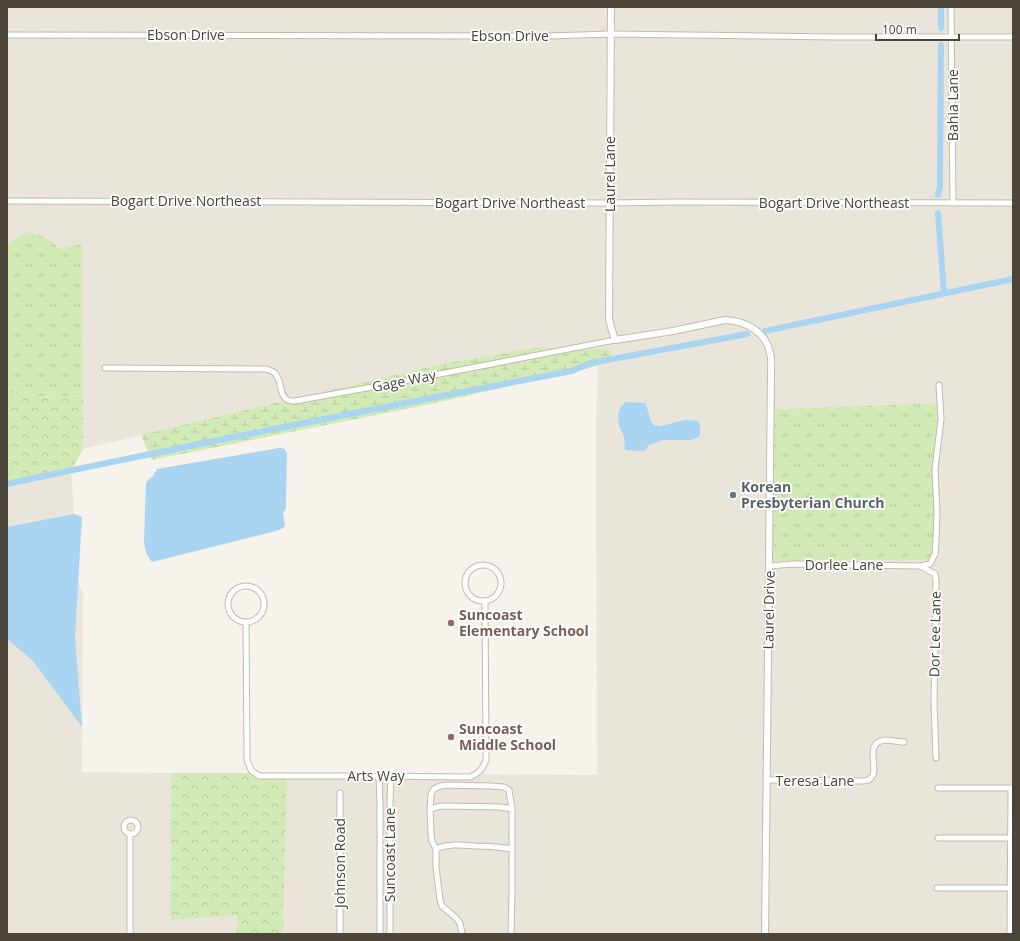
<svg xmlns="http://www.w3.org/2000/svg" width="1020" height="941" viewBox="0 0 1020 941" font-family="'Open Sans',sans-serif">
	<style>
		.residential { fill: #eae5da; fill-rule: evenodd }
		.grass { fill: url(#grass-tufts) }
		.forest { fill: url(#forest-crowns) }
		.wetland { fill: url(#wetland-marsh) }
		.water { fill: #a9d4f2 }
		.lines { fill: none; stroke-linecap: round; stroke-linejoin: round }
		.canal { stroke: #a9d4f2; stroke-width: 6 }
		.minor-casing { stroke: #c2bbae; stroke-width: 7 }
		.tertiary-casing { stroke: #c2bbae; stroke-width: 8 }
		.minor { stroke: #fff; stroke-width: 5 }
		.tertiary { stroke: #fff; stroke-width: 6 }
		.worship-dot { fill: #6b7280; stroke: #fff; stroke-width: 1.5 }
		.education-dot { fill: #8d6e63; stroke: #fff; stroke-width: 1.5 }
		.labels { text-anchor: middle; stroke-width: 3.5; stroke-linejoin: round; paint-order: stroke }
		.street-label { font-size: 14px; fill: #4b4439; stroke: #fff }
		.worship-label { font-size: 14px; font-weight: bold; fill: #5b616d; stroke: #fff; text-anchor: start }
		.education-label { font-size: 14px; font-weight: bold; fill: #785e54; stroke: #fff; text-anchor: start }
	</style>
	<defs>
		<pattern id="grass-tufts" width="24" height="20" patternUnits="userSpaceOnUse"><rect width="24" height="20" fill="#d2eab5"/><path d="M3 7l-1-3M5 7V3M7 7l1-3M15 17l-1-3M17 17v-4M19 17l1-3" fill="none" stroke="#b6ca9c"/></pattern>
		<pattern id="forest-crowns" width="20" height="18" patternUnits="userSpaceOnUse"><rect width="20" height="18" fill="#d2eab5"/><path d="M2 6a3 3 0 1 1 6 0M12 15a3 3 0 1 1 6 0" fill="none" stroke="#b6ca9c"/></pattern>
		<pattern id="wetland-marsh" width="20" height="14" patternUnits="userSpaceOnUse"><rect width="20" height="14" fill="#d2eab5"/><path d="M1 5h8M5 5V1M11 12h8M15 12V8" fill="none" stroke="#b6ca9c"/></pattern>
	</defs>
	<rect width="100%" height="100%" fill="#f6f3ec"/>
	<path class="residential" d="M7 7H607L606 311 608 328 612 343 725 323 737 324 748 329 754 332 762 341 766 348 767 354 768 375 762 934H283L287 773 597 775 596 425 598 366 609 360 530 348 442 364 83 449 82 244 60 248 43 236 28 232 7 244ZM647 406 650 420 653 424 657 425H666L684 420 698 421 673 440H664L652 444 648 446 624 445V437L619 425V411Z
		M614 7H1013V934H768L772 561 936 560 942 403 774 409V360L772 346 764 333 758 328 751 324 738 319 725 317 672 328 617 337 613 319Z
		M71 471 79 585 83 593 82 772 171 773V920L237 915V934H7V484Z"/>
	<path class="grass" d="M27 232 43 236 60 248 82 244 83 396 54 397 25 395 7 388V244Z
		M942 403 936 560 772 561 774 409Z"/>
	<path class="forest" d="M7 388 25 395 54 397 83 396V449L71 471 7 484Z
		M171 773H287L283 934H237V915L171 920Z"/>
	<path class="wetland" d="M530 348 598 349 609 350 612 354 609 360 598 366 563 374 431 404 152 460 141 435 442 364Z"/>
	<path class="water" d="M627 402 645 403C649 409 649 421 653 424 659 429 677 421 685 420 689 420 693 420 698 421 701 426 701 431 699 437L691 440H664L652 444 648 446 646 450 642 451 625 450C624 445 625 441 624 437 623 433 621 431 620 428 617 418 617 406 627 402Z
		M279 448C284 448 285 449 287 453L286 502V509L283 513 285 527 276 531 152 562 147 555 144 543 146 482 153 476 157 469Z
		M74 514 82 517 75 637 82 727 33 661 7 639V527Z"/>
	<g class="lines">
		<path class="canal" d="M941 7V28
			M938 195 940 187 941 45
			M938 213 944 293
			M765 331 1013 279
			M7 484C195 444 383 407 572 371L591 363 747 334"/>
		<defs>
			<path id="minor" d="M951 7 953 203
				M7 35 549 36 611 34 837 37H1013
				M7 201 609 203 676 202 1013 203
				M105 368 266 369C286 373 276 395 288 400 289 401 294 401 295 401L378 386 615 340
				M465 583a18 18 0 1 1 36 0a18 18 0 1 1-36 0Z
				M769 566 794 564 920 566 930 564 935 554 936 541 937 512 935 469 941 419 939 385
				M920 566 935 574 936 580 934 704 936 758
				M228 604a18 18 0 1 1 36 0a18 18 0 1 1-36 0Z
				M246 622 247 760 251 770 259 776H357L470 777C479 773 483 769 486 760L485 601
				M379 776 380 805V934
				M767 780 863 781 869 780C870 778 872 777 873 775 877 764 865 742 885 740 891 740 898 742 904 742
				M938 788H1013
				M340 793V934
				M430 809 441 806 501 807 512 809
				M124 827a7 7 0 1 1 14 0a7 7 0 1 1-14 0Z
				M130 834V934
				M938 838H1013
				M436 849C449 843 463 845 477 846 489 846 501 847 512 849
				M937 888H1012
				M390 934V802L391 776
				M462 934 460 923 455 917 442 906 440 900 436 867V849L432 841 431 834 430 809 431 794 434 789 440 786 449 785 490 786 504 787 509 790 512 809V892L511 934
				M1010 934 1011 788"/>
			<path id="tertiary" d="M611 7 609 319 611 327 615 340 673 331 725 320C746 321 766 332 770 353 772 360 771 368 771 375L765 934"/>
		</defs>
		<use href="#minor" class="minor-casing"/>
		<use href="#tertiary" class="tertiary-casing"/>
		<use href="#minor" class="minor"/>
		<use href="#tertiary" class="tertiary"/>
	</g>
	<circle class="worship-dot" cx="733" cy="495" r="4"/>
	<g class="education-dot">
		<circle cx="451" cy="623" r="4"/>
		<circle cx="451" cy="737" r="4"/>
	</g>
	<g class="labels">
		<g class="street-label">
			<text x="186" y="40">Ebson Drive</text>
			<text x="510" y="41">Ebson Drive</text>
			<text transform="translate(953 105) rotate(-90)" y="5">Bahia Lane</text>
			<text transform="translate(610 174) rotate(-90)" y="5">Laurel Lane</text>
			<text x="186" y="206">Bogart Drive Northeast</text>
			<text x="510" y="208">Bogart Drive Northeast</text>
			<text x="834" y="208">Bogart Drive Northeast</text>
			<text transform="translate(404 381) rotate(-11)" y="5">Gage Way</text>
			<text x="844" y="570">Dorlee Lane</text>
			<text transform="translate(769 610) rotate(-89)" y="5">Laurel Drive</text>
			<text transform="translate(935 634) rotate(-89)" y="5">Dor Lee Lane</text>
			<text x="376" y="781">Arts Way</text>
			<text x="815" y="786">Teresa Lane</text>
			<text transform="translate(390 855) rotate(-90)" y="5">Suncoast Lane</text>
			<text transform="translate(340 863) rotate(-90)" y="5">Johnson Road</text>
		</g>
		<g class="worship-label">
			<text x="741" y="492">Korean<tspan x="741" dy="16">Presbyterian Church</tspan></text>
		</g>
		<g class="education-label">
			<text x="459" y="620">Suncoast<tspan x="459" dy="16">Elementary School</tspan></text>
			<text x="459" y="734">Suncoast<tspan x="459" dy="16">Middle School</tspan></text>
		</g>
	</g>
	<rect width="1020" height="941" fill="none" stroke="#4b4439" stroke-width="16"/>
	<path d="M876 34v6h83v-6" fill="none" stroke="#4b4439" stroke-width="2"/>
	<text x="882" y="34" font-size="12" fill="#4b4439" stroke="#ffffff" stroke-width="3" paint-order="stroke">100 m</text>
</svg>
